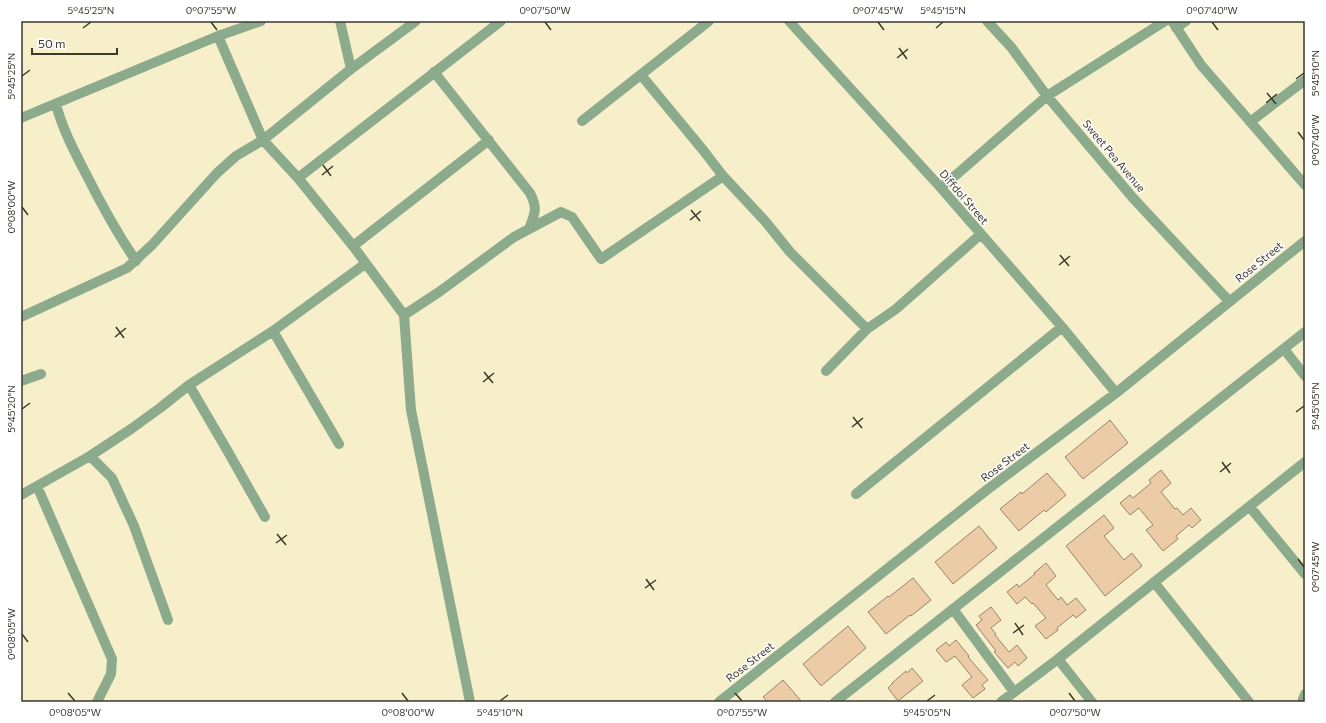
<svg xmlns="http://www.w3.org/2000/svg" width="1326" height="723" viewBox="0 0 1326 723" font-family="Commissioner,sans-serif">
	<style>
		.building { fill: #ebcca6; stroke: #9a8468 }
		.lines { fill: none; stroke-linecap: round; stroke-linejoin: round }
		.street { stroke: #8cab8d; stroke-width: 10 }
		.ticks { fill: none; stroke: #3d392b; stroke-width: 1.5 }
		.labels { text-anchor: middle; stroke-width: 3; stroke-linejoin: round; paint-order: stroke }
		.street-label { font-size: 11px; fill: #3d392b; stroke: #fff }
		.neatline { fill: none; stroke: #3d392b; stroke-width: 1.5 }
		.ticks-label { font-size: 10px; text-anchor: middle; fill: #3d392b }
	</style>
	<rect width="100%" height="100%" fill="#f7eeca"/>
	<path class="building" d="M1110 420 1128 443 1083 479 1065 457Z
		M1161 470 1171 483 1161 492 1175 509 1177 508 1183 515 1191 508 1201 520 1192 528 1189 525 1176 536 1178 539 1163 551 1146 530 1153 525 1139 508 1130 515 1120 503 1130 495 1133 498 1151 483 1149 480Z
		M1047 473 1066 495 1046 512 1044 510 1019 531 1000 509 1021 492 1022 494Z
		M1104 515 1114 528 1104 536 1124 560 1132 553 1142 566 1105 596 1066 546Z
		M979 526 997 548 953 584 935 562Z
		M1046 563 1056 576 1046 585 1058 600 1061 597 1067 605 1076 598 1086 610 1076 618 1073 615 1057 628 1058 630 1046 639 1035 626 1046 618 1033 603 1032 604 1025 597 1017 604 1007 592 1017 584 1019 587 1035 574 1034 573Z
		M913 578 931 600 911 616 910 615 886 634 868 612 888 596 889 597Z
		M991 607 1001 620 991 628 996 634 995 635 1009 652 1017 645 1027 658 1018 666 1015 662 1008 668 994 652 996 651 976 625 982 620 979 616Z
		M848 626 866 648 821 686 803 664Z
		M956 640 969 656 968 657 988 680 982 685 985 689 973 698 962 685 972 677 955 656 946 662 936 650 946 642 949 646Z
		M912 668 923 681 898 701 888 688 892 684V683L906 671 907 673Z
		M783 680 802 702H768L763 697Z"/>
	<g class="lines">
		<path class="street" d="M340 21 351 69
			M789 21 941 188 1062 327 1116 393
			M987 21 1011 47 1047 96 1133 198 1229 301
			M1172 21 1201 65 1305 185
			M1176 28 1186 21
			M218 36 263 140 298 178 353 246 404 315 411 410 470 702
			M434 72 530 193C538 209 535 213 529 229
			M641 75 703 150 723 176 765 221 790 252 867 329
			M56 104C62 128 74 151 86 174 101 204 117 233 136 261
			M21 118 218 36 261 21
			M582 121 709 21
			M1250 122 1305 80
			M298 178 501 21
			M941 188 1047 96 1165 21
			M353 246 489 140
			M404 315 439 292 514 237 561 212 572 217 601 259 723 176
			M21 317 127 268 152 245 217 173 236 156 263 140 351 69 416 21
			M273 331 339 444
			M1284 349 1305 376
			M826 371 867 329 896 309 981 234
			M21 381 41 374
			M189 385 227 450 265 517
			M90 456 112 478 134 526 168 620
			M37 486 112 659 111 674 97 702
			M856 494 1062 327
			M21 495 90 456 131 429 160 408 189 385 273 331 365 264
			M1250 507 1305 574
			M1154 582 1249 702
			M953 609 1014 692
			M1058 659 1092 702
			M719 702 988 489 1116 393 1305 241
			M835 702 1305 332
			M1001 702 1058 659 1305 462
			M1302 702 1305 694"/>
	</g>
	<path class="ticks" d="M211 22 217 30M545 22 551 30M878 22 884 30M1212 22 1218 30M83 28 91 22M936 28 943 22M899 48 907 59M897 58 908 49M22 76 30 70M1296 79 1304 73M1267 93 1276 104M1266 103 1277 94M1298 132 1304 140M323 165 331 176M322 175 333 166M22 207 28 215M691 210 700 221M690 220 701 211M1060 255 1069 266M1059 265 1070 256M116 327 124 338M115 337 126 328M484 372 493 383M483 382 494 373M22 409 30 403M1296 412 1304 406M853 417 862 428M852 427 863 418M1222 462 1230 473M1220 472 1231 463M277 534 286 545M276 543 287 535M1298 559 1304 567M646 579 654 590M645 588 656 580M1015 623 1023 635M1013 633 1024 625M22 634 28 642M68 693 75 701M402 693 408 701M735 693 742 701M1069 693 1075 701M500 701 508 695M927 701 935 695"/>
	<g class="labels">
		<g class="street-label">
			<text transform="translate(1114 156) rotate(50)" y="4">Sweet Pea Avenue</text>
			<text transform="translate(964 197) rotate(49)" y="4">Diffdol Street</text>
			<text transform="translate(1259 262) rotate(-39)" y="4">Rose Street</text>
			<text transform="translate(1005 462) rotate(-37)" y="4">Rose Street</text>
			<text transform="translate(750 662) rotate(-38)" y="4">Rose Street</text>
		</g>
	</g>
	<rect width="1326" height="723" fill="none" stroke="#ffffff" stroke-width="44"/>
	<path d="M32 48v6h85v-6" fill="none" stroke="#3d392b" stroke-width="2"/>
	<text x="38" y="48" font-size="12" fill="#3d392b" stroke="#ffffff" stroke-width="3" paint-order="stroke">50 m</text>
	<rect x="22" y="22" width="1282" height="679" class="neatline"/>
	<g class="ticks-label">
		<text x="91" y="14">5°45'25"N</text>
		<text x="211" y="14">0°07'55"W</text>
		<text x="545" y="14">0°07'50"W</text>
		<text x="878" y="14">0°07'45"W</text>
		<text x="943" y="14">5°45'15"N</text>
		<text x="1212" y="14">0°07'40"W</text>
		<text transform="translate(1315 73) rotate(-90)" y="4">5°45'10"N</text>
		<text transform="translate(11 76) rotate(-90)" y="4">5°45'25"N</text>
		<text transform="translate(1315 140) rotate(-90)" y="4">0°07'40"W</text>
		<text transform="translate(11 207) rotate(-90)" y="4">0°08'00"W</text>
		<text transform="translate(1315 406) rotate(-90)" y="4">5°45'05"N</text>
		<text transform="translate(11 409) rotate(-90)" y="4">5°45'20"N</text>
		<text transform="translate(1315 567) rotate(-90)" y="4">0°07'45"W</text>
		<text transform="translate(11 634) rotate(-90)" y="4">0°08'05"W</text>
		<text x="75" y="716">0°08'05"W</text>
		<text x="408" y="716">0°08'00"W</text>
		<text x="500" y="716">5°45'10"N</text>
		<text x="742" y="716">0°07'55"W</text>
		<text x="927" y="716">5°45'05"N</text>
		<text x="1075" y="716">0°07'50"W</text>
	</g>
</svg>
